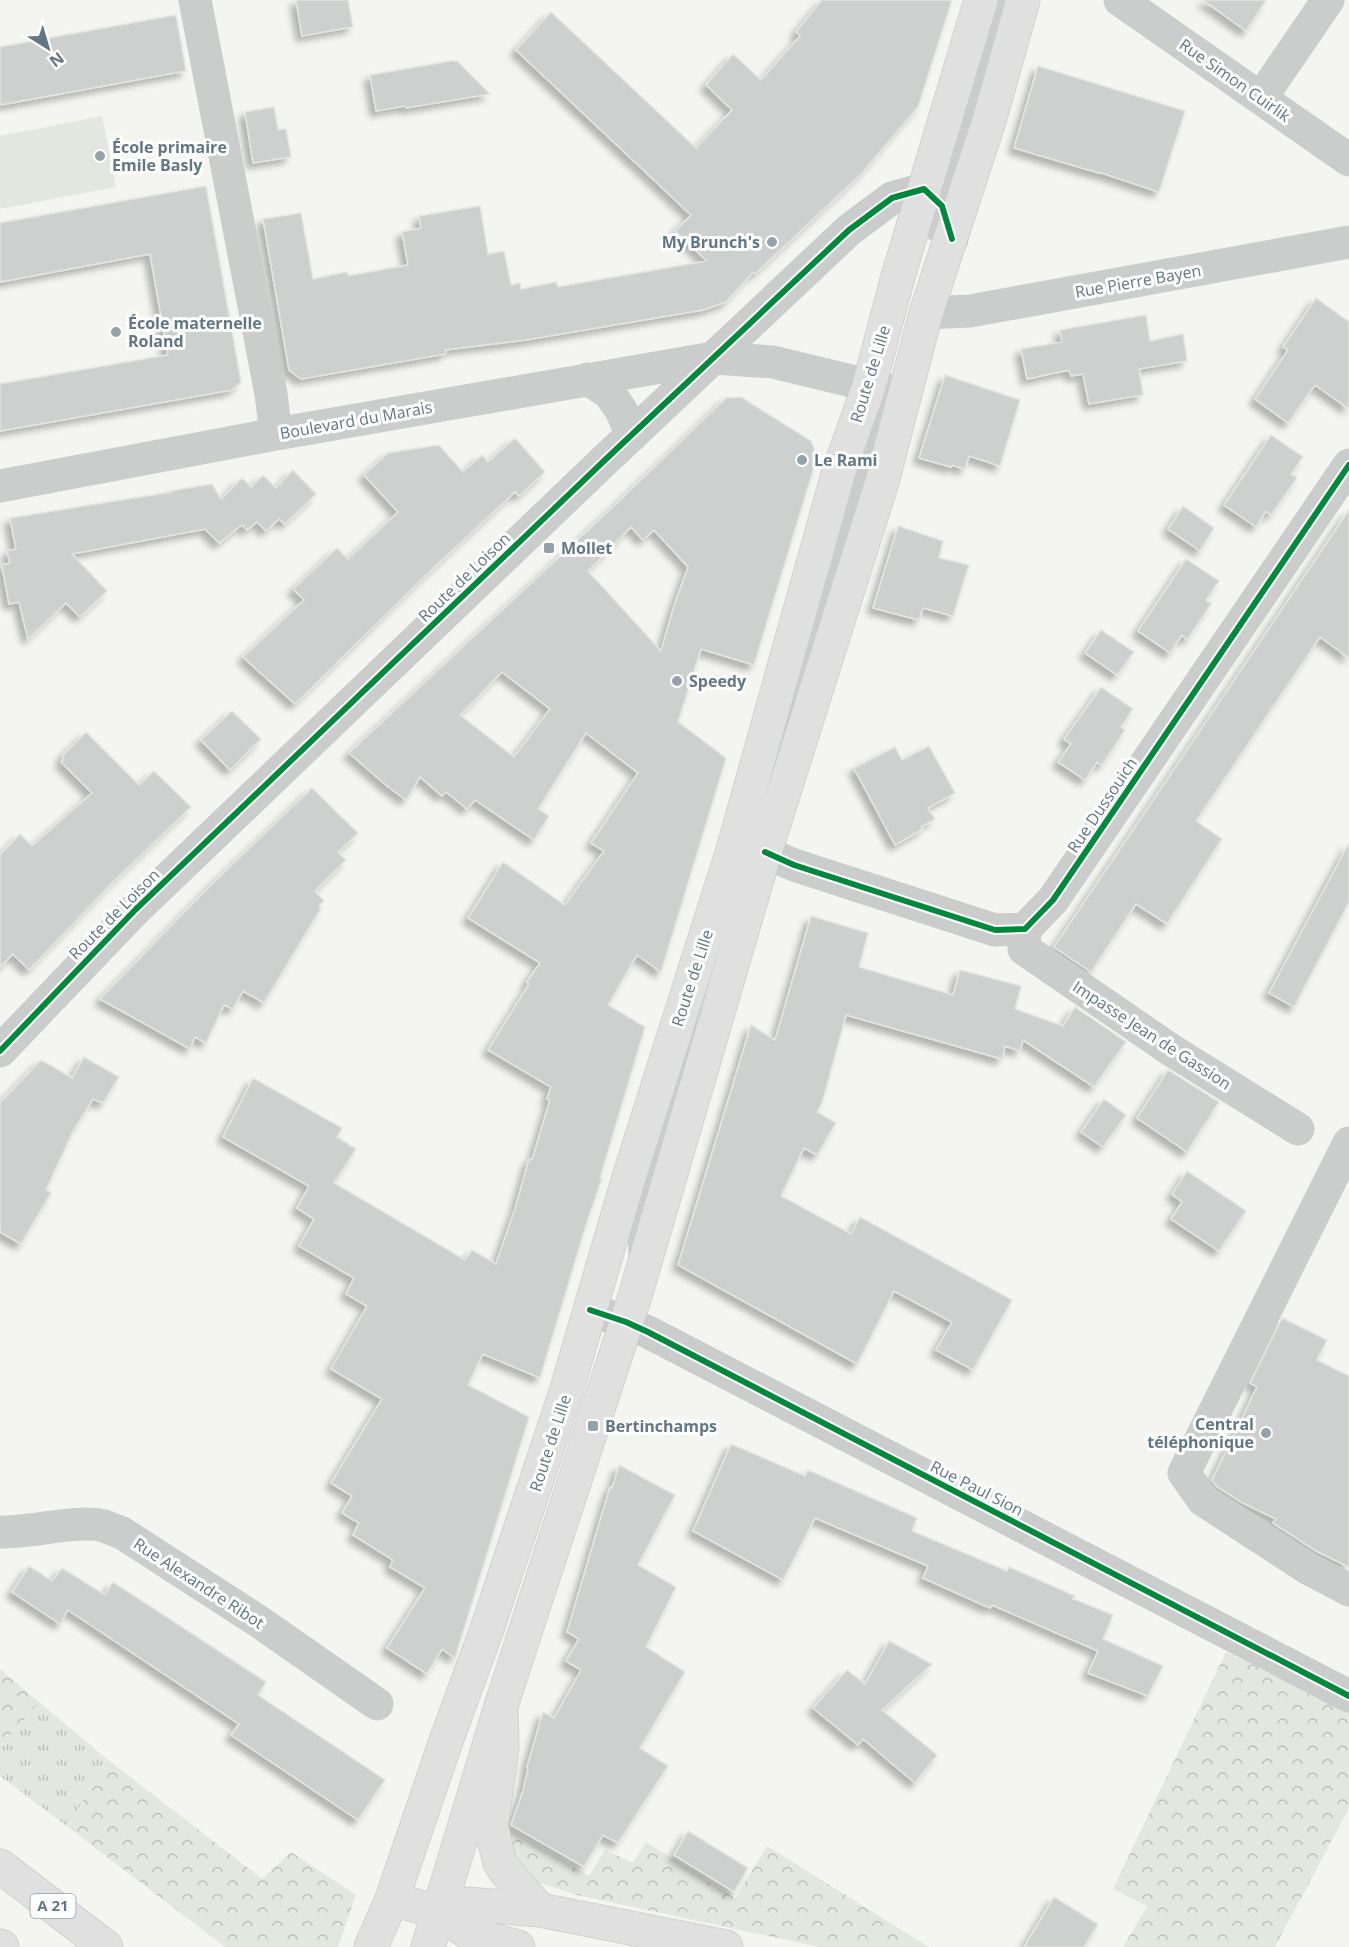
<svg xmlns="http://www.w3.org/2000/svg" width="1349" height="1947" viewBox="0 0 1349 1947" font-family="'Open Sans',sans-serif">
	<style>
		.grass { fill: url(#grass-tufts) }
		.forest { fill: url(#forest-crowns) }
		.pitch { fill: #e4e7df }
		.building { fill: #ced0cf; stroke: #e3e3e1; stroke-width: 1.5; fill-rule: evenodd; filter: url(#shadow) }
		.lines { fill: none; stroke-linecap: round; stroke-linejoin: round }
		.major-casing { stroke: #d0d1d0; stroke-width: 35 }
		.highway-casing { stroke: #d0d1d0; stroke-width: 35 }
		.minor { stroke: #cbcdcd; stroke-width: 33 }
		.major { stroke: #e0e0e0; stroke-width: 33 }
		.highway { stroke: #e0e0e0; stroke-width: 33 }
		.cycleway-casing { stroke: #fff; stroke-width: 10 }
		.cycleway { stroke: #00873e; stroke-width: 6 }
		.poi-dot { fill: #95a2aa; stroke: #fff; stroke-width: 2 }
		.labels { text-anchor: middle; stroke-width: 6; stroke-linejoin: round; paint-order: stroke }
		.shield { fill: #fff; stroke: #919fa9; stroke-width: 1.5 }
		.shield-label { font-size: 15px; font-weight: bold; fill: #627684 }
		.street-label { font-size: 16px; fill: #627684; stroke: #fff }
		.poi-label { font-size: 16px; font-weight: bold; fill: #627684; stroke: #fff; text-anchor: start }
	</style>
	<defs>
		<pattern id="grass-tufts" width="24" height="20" patternUnits="userSpaceOnUse" patternTransform="scale(1.5)"><rect width="24" height="20" fill="#e4e7df"/><path d="M3 7l-1-3M5 7V3M7 7l1-3M15 17l-1-3M17 17v-4M19 17l1-3" fill="none" stroke="#bcc0ba"/></pattern>
		<pattern id="forest-crowns" width="20" height="18" patternUnits="userSpaceOnUse" patternTransform="scale(1.5)"><rect width="20" height="18" fill="#e4e7df"/><path d="M2 6a3 3 0 1 1 6 0M12 15a3 3 0 1 1 6 0" fill="none" stroke="#bcc0ba"/></pattern>
		<filter id="shadow"><feDropShadow dx="-5.5" dy="5.5" stdDeviation="3" flood-color="#0004"/></filter>
	</defs>
	<rect width="100%" height="100%" fill="#f4f4f1"/>
	<path class="grass" d="M39 1702 107 1759 68 1827 0 1776V1747Z"/>
	<path class="forest" d="M1226 1652 1349 1711V1808L1275 1947H1123L1147 1906 1113 1889Z
		M0 1669 39 1702 0 1747Z
		M107 1759 262 1879 291 1852 356 1895 338 1947H225L68 1827Z
		M510 1830 589 1876 605 1850 633 1863 646 1842 735 1898 767 1846 929 1947H819L577 1895 531 1880 507 1850Z"/>
	<path class="pitch" d="M102 116 116 187 0 209V136Z"/>
	<path class="building" d="M296 0H348L353 27 302 36Z
		M822 0H952L918 107 861 174 755 274 753 272 726 302 703 310 526 340 445 350 446 354 301 379 289 370 263 219 301 213 313 279 347 272 348 276 408 265 402 232 421 228 419 216 480 206 488 254 504 251 511 285 520 283 521 289 556 282 558 287 707 261 675 231 691 215 516 50 551 12 696 148 732 110 706 85 733 54 761 80 800 36 796 32Z
		M1203 0H1266L1246 31Z
		M176 15 186 71 0 105V47Z
		M451 61H457L490 94 406 108 405 106 376 111 370 75Z
		M1038 66 1185 111 1159 192 1099 172V173L1014 148Z
		M274 107 278 130 286 129 291 157 253 163 245 112Z
		M206 186 241 382 232 390 0 431V384L168 355 150 254 0 282V223Z
		M1316 298 1349 322V409L1315 385 1288 423 1255 399 1288 350 1283 347Z
		M1146 315 1150 341 1183 334 1187 361 1139 369 1143 395 1089 404 1083 374 1071 376 1069 370 1027 379 1021 349 1062 342 1060 330Z
		M945 375 1020 400 1000 466 969 456 965 469 952 465 951 467 919 458Z
		M741 397 811 441 817 457 754 665 701 649 678 722 726 758 661 972 637 955 608 1005 645 1027 600 1178H602L585 1228 540 1378 483 1354 468 1385 529 1417 455 1658 442 1649 427 1674 387 1648 425 1588 390 1567 393 1560 353 1535 359 1523 342 1513 352 1496 331 1483 382 1399 331 1369 367 1306 346 1294 354 1278 299 1246 314 1219 297 1208 309 1186 223 1137 253 1078 342 1128 337 1137 356 1149 334 1183 465 1260 472 1250 496 1264 515 1209 529 1159 532 1160 550 1100 547 1099 551 1087 488 1050 529 984 527 982 540 963 468 918 503 862 565 905 604 851 591 843 638 773 586 733 538 809 549 816 534 840 475 800 467 809 446 792 442 796 420 777 406 800 387 786 349 753 613 507 726 398ZM631 527 643 540 654 530 688 567 674 606 661 651 588 571ZM502 672 550 709 514 757 460 715Z
		M1271 435 1303 457 1291 474 1297 478 1271 515 1266 511 1256 527 1224 505Z
		M515 438 545 472 519 496 515 492 427 574 295 704 243 657 304 600 293 589 337 548 348 559 398 512 364 475 388 453 439 445 463 472 482 455 488 462Z
		M293 470 316 494 285 524 279 519 266 531 257 522 247 530 242 525 219 543 205 529 72 554 107 591 80 617 66 603 28 639 19 602 9 604 2 565 10 563 7 551 16 549 10 518 172 492 171 491 212 484 221 499 242 478 251 487 263 475 276 488Z
		M1183 506 1214 528 1200 551 1168 529Z
		M1349 510V658L1320 637 1196 821 1222 839 1167 924 1136 904 1091 972 1054 947Z
		M898 526 943 541 939 558 969 565 953 616 923 608 919 620 873 608Z
		M1186 559 1219 581 1206 600 1211 604 1187 640 1182 635 1170 653 1138 631Z
		M1101 630 1134 652 1117 675 1085 653Z
		M1101 687 1133 709 1121 727 1125 730 1112 750 1102 765 1097 762 1085 780 1058 762 1071 744 1064 739Z
		M232 711 261 739 230 770 201 740Z
		M86 732 139 785 154 771 191 807 114 881 29 970 13 954 0 967V855L20 834 32 846 92 793 61 762 64 758 62 756Z
		M929 746 955 793 928 808 935 819 921 827 923 829 895 845 854 768 895 747 902 760Z
		M312 788 358 833 338 852 346 860 315 891 324 901 319 906 321 908 264 1003 243 991 233 1009 224 1005 206 1043 195 1037 190 1049 100 999 209 887Z
		M1349 843V902L1294 1007 1269 993Z
		M811 916 868 933 859 967 953 995 960 970 1021 986 1015 1009 1063 1026 1075 1007 1126 1042 1094 1087 1023 1040 1020 1051 1005 1046 1002 1059 846 1015 822 1103 817 1112 836 1123 817 1155 804 1148 781 1196 851 1234 860 1217 1012 1300 973 1370 936 1350 952 1322 894 1291 857 1364 678 1265 751 1025 775 1040Z
		M84 1057 119 1077 103 1103 93 1099 73 1131 46 1190 51 1193 21 1244 0 1232V1103L41 1060 72 1078Z
		M1168 1070 1219 1102 1187 1152 1137 1118Z
		M1104 1099 1126 1115 1103 1147 1081 1132Z
		M1187 1171 1246 1211 1219 1251 1171 1219 1182 1202 1172 1194Z
		M1282 1318 1327 1340 1317 1360 1349 1376V1567L1316 1551 1273 1523 1276 1519 1241 1502 1216 1486 1212 1480 1257 1387 1250 1383Z
		M731 1444 805 1476 808 1470 917 1518 912 1531 1007 1571 1009 1567 1075 1596 1073 1599 1113 1615 1103 1639 1163 1666 1148 1696 1088 1673 1098 1651 992 1605 990 1608 923 1578 928 1566 815 1518 783 1580 693 1531Z
		M619 1465 675 1495 638 1565 676 1587 646 1647 685 1672 640 1748 668 1766 618 1843 603 1835 584 1867 511 1825 523 1791 528 1769 527 1767 543 1712 554 1718 581 1670 566 1661 579 1639 567 1632 610 1487 612 1488Z
		M29 1566 52 1581 62 1568 105 1595 113 1582 266 1682 258 1695 385 1780 358 1820 231 1735 239 1724 68 1610 60 1624 12 1592Z
		M889 1641 932 1664 882 1710 937 1755 915 1783 863 1739 858 1745 813 1708 847 1670 865 1684Z
		M688 1831 748 1868 734 1892 674 1855Z
		M1054 1897 1098 1924 1084 1947H1024Z"/>
	<g class="lines">
		<defs>
			<path id="major" d="M371 1947 392 1899 446 1741 487 1629 566 1392 629 1177 733 850 839 471 869 386 897 280 981 0
				M428 1947 501 1706 635 1296 765 852 882 482 926 313 990 118 1023 0"/>
			<path id="highway" d="M501 1706 502 1749 491 1827 500 1863 507 1873 540 1910
				M0 1866 106 1947
				M392 1899 438 1912 469 1933 518 1947
				M438 1912 468 1904 540 1910 726 1947
				M0 1946 2 1947"/>
		</defs>
		<use href="#major" class="major-casing"/>
		<use href="#highway" class="highway-casing"/>
		<path class="minor" d="M195 0 271 394 276 434
			M1120 0 1349 160
			M1261 98 1328 0
			M937 225 969 108 1002 0
			M926 313 970 311 1349 242
			M588 379 609 393 621 410 632 435
			M0 486 276 434 713 358 773 362 905 394 863 477 855 499 763 806
			M765 852 794 865 995 930 1025 929 1053 900 1349 465
			M1025 929 1024 949 1171 1050 1298 1129
			M0 1051 135 910 606 459 849 230 892 198 924 189 942 206 952 239
			M1349 1143 1184 1473 1203 1500 1309 1569 1349 1590
			M645 1256 643 1204 702 1011
			M590 1310 626 1322 648 1332 1349 1696
			M0 1532C31 1533 77 1519 104 1526 110 1528 116 1531 122 1533L261 1623 377 1704"/>
		<use href="#major" class="major"/>
		<use href="#highway" class="highway"/>
		<defs>
			<path id="cycleway" d="M765 852 794 865 995 930 1025 929 1053 900 1349 465
				M0 1051 135 910 606 459 849 230 892 198 924 189 942 206 952 239
				M590 1310 626 1322 648 1332 1349 1696"/>
		</defs>
		<use href="#cycleway" class="cycleway-casing"/>
		<use href="#cycleway" class="cycleway"/>
	</g>
	<g class="poi-dot">
		<circle cx="100" cy="156" r="6"/>
		<circle cx="772" cy="242" r="6"/>
		<circle cx="116" cy="332" r="6"/>
		<circle cx="802" cy="460" r="6"/>
		<rect x="543" y="542" width="12" height="12" rx="3"/>
		<circle cx="677" cy="681" r="6"/>
		<rect x="587" y="1420" width="12" height="12" rx="3"/>
		<circle cx="1266" cy="1433" r="6"/>
	</g>
	<g class="labels">
		<rect class="shield" x="30.5" y="1894" width="45" height="24" rx="4.5"/>
		<g class="shield-label">
			<text x="53" y="1911">A 21</text>
		</g>
		<g class="street-label">
			<text transform="translate(1235 80) rotate(35)" y="6">Rue Simon Cuirlik</text>
			<text transform="translate(1138 281) rotate(-10)" y="6">Rue Pierre Bayen</text>
			<text transform="translate(870 374) rotate(-73)" y="6">Route de Lille</text>
			<text transform="translate(356 420) rotate(-10)" y="6">Boulevard du Marais</text>
			<text transform="translate(464 577) rotate(-44)" y="6">Route de Loison</text>
			<text transform="translate(1102 805) rotate(-56)" y="6">Rue Dussouich</text>
			<text transform="translate(114 914) rotate(-45)" y="6">Route de Loison</text>
			<text transform="translate(692 978) rotate(-72)" y="6">Route de Lille</text>
			<text transform="translate(1152 1035) rotate(33)" y="6">Impasse Jean de Gassion</text>
			<text transform="translate(550 1443) rotate(-72)" y="6">Route de Lille</text>
			<text transform="translate(977 1488) rotate(27)" y="6">Rue Paul Sion</text>
			<text transform="translate(199 1583) rotate(33)" y="6">Rue Alexandre Ribot</text>
		</g>
		<g class="poi-label">
			<text x="112" y="153">École primaire<tspan x="112" dy="18">Emile Basly</tspan></text>
			<text x="760" y="248" text-anchor="end">My Brunch's</text>
			<text x="128" y="329">École maternelle<tspan x="128" dy="18">Roland</tspan></text>
			<text x="814" y="466">Le Rami</text>
			<text x="561" y="554">Mollet</text>
			<text x="689" y="687">Speedy</text>
			<text x="1254" y="1430" text-anchor="end">Central<tspan x="1254" dy="18">téléphonique</tspan></text>
			<text x="605" y="1432">Bertinchamps</text>
		</g>
	</g>
	<g transform="translate(48 48) rotate(143)" stroke="#ffffff" stroke-width="4.5" paint-order="stroke">
	<path d="M0-4.5L10 22L0 15L-10 22Z" fill="#627684"/>
	<text y="-9" font-size="16" font-weight="bold" text-anchor="middle" fill="#627684">N</text>
	</g>
</svg>
